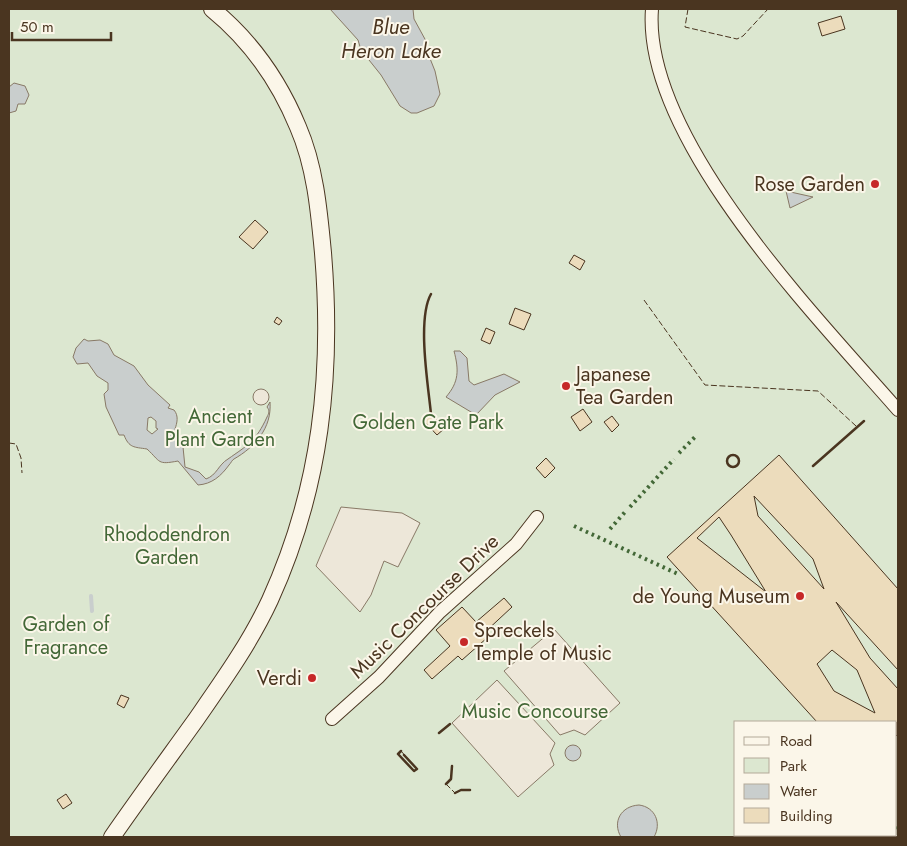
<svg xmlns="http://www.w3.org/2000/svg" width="907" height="846" viewBox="0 0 907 846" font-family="Jost,sans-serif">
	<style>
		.green { fill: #dce7d0; stroke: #887966; fill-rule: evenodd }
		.parking { fill: #ede7d9; stroke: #887966 }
		.water { fill: #c9cecd; stroke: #887966; fill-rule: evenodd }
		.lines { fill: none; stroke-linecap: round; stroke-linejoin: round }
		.stream { stroke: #c9cecd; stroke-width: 4 }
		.building { fill: #ecdcbc; stroke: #4a3520; fill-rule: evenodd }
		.street-casing { stroke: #4a3520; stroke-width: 14 }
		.secondary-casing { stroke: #4a3520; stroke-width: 18 }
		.street { stroke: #fbf6e9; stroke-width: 12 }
		.secondary { stroke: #fbf6e9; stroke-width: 16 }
		.hedge { stroke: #436837; stroke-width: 4; stroke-dasharray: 2.5 4; stroke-linecap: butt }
		.fence { stroke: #4a3520; stroke-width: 1; stroke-dasharray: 6 2.5; stroke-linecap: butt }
		.wall { stroke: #4a3520; stroke-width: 2.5 }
		.poi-dot { fill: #c62828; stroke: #fbf6e9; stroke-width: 2 }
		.labels { text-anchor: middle; stroke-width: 4; stroke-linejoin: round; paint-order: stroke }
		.poi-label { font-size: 20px; fill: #4a3520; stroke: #fbf6e9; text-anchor: end }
		.park-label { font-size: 20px; fill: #436837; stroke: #fbf6e9 }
		.street-label { font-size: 20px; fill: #4a3520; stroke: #fbf6e9 }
		.water-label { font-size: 21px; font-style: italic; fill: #4a3520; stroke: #fbf6e9 }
	</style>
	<rect width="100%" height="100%" fill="#fbf6e9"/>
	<path class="green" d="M9 9H898V837H9ZM736 722H896V835H736Z"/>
	<path class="parking" d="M253 397a8 8 0 1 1 16 0a8 8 0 1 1-16 0Z
		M341 507 402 513 420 523 398 567 384 561 371 595 360 612 316 566Z
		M554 629 620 703 585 735 574 730 560 735 504 671Z
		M497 680 555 743 550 754 554 765 518 797 452 723Z"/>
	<path class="water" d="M330 9H413L414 19 426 41 427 51 435 71 440 94 434 106 417 113H411L400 106 381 75 361 50 358 40Z
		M14 83 25 86 29 95 25 104H18L16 111 9 113V87Z
		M786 191 813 197 790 208Z
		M84 339 88 341 100 340 108 344 114 355 134 366 148 385 170 405 168 408 174 410C179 416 177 423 175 429L183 447 185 467 199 472 206 479C217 475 218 465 228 459 248 445 256 441 267 417 269 413 270 411 267 407L270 402C272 428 255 447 234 459 232 460 231 463 229 465 221 476 212 484 198 485L178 461C157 465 161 462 147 449 134 447 129 448 124 435H119L106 407 104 394 108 390V383L97 376 88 363 77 364 73 357 76 348ZM151 417 156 421V428L158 429 152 434 147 430 148 418Z
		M454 351H460L467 358 469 381 474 385 504 374 520 382 495 395 476 415 446 397C459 382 459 370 454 351Z
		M565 753a8 8 0 1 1 16 0a8 8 0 1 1-16 0Z
		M639 805C655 807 662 823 654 837H621C612 822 621 806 639 805Z"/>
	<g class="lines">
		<path class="stream" d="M91 596 92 611"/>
	</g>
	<path class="building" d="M841 16 845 29 822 36 818 23Z
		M255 220 268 232 253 249 239 237Z
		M574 255 585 261 580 270 569 263Z
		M515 308 531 314 524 330 509 324Z
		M277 317 282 321 279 325 274 322Z
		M486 328 495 332 490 344 481 340Z
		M583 409 592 422 580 431 571 417Z
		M431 414 445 428 437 435 424 421Z
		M612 416 619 425 612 432 604 422Z
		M779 455 898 589V670L836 602 870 658 898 689V734L896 736V722H817L667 557ZM754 496 813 559 824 589 758 516ZM719 517 731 535 766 592 697 538ZM832 650 857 670 875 713 834 691 817 664Z
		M546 458 555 468 545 478 536 468Z
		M504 598 512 607 484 633 488 637 462 660 458 656 432 679 424 670 450 646 436 630 462 607 476 622Z
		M121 695 129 698 124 708 117 704Z
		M66 794 72 803 63 809 57 800Z"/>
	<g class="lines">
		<defs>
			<path id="street" d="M652 9C642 138 817 317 898 410
				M332 719 379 677 440 612 516 544 537 517"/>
			<path id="secondary" d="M112 837C139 798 167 760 195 721 222 682 250 643 270 600 321 488 333 374 323 253 319 210 315 166 298 127 279 81 250 40 212 9"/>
		</defs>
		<use href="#street" class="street-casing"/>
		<use href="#secondary" class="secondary-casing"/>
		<use href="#street" class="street"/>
		<use href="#secondary" class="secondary"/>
		<path class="hedge" d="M679 453 697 435
			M630 507 674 459
			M574 526 678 574
			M610 529 625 512
			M896 829 898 825
			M890 837 893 835"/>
		<path class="fence" d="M688 9 685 27 737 39 743 36 768 9
			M644 300 705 385 818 391 856 426
			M9 443 16 444 21 458 22 473
			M401 751 417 769 414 771 398 754Z
			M446 784 455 793"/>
		<path class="wall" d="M431 294C417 319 428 384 431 414
			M727 461a6 6 0 1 1 12 0a6 6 0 1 1-12 0Z
			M813 466 864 421
			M439 733 450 724
			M401 751 398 754 414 771 417 769 404 755
			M446 784 451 779 452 766
			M455 793 461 790H470"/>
	</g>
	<g class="poi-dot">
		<circle cx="875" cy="184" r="5"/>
		<circle cx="566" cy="386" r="5"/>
		<circle cx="800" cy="596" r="5"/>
		<circle cx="464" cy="642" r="5"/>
		<circle cx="312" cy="678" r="5"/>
	</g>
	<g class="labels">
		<g class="poi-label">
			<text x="865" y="191">Rose Garden</text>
			<text x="576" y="381" text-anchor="start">Japanese<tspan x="576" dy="23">Tea Garden</tspan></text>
			<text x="790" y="603">de Young Museum</text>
			<text x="474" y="637" text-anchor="start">Spreckels<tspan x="474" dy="23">Temple of Music</tspan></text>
			<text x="302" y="685">Verdi</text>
		</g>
		<g class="park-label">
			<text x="220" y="423">Ancient<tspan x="220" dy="23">Plant Garden</tspan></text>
			<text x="428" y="429">Golden Gate Park</text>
			<text x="167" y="541">Rhododendron<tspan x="167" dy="23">Garden</tspan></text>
			<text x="66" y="631">Garden of<tspan x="66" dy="23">Fragrance</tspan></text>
			<text x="535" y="718">Music Concourse</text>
		</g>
		<g class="street-label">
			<text transform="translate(424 606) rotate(-44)" y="7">Music Concourse Drive</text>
		</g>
		<g class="water-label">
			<text x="391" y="34">Blue<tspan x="391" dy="24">Heron Lake</tspan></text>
		</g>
	</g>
	<rect width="907" height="846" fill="none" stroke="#4a3520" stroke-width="20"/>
	<rect x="734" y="721" width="162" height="115" fill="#fbf6e9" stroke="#b4a999"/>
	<rect x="744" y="737" width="25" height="8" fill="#fbf6e9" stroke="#b4a999"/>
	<text x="780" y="746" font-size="15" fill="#4a3520">Road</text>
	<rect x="744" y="758" width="25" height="15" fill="#dce7d0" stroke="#b4a999"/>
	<text x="780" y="771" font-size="15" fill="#4a3520">Park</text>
	<rect x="744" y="784" width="25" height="15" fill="#c9cecd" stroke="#b4a999"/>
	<text x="780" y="796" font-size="15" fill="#4a3520">Water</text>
	<rect x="744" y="808" width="25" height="15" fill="#ecdcbc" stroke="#b4a999"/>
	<text x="780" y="821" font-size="15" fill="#4a3520">Building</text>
	<path d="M12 32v8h99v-8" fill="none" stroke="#4a3520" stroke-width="2.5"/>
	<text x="20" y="32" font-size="15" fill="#4a3520" stroke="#fbf6e9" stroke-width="4" paint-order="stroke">50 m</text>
</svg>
